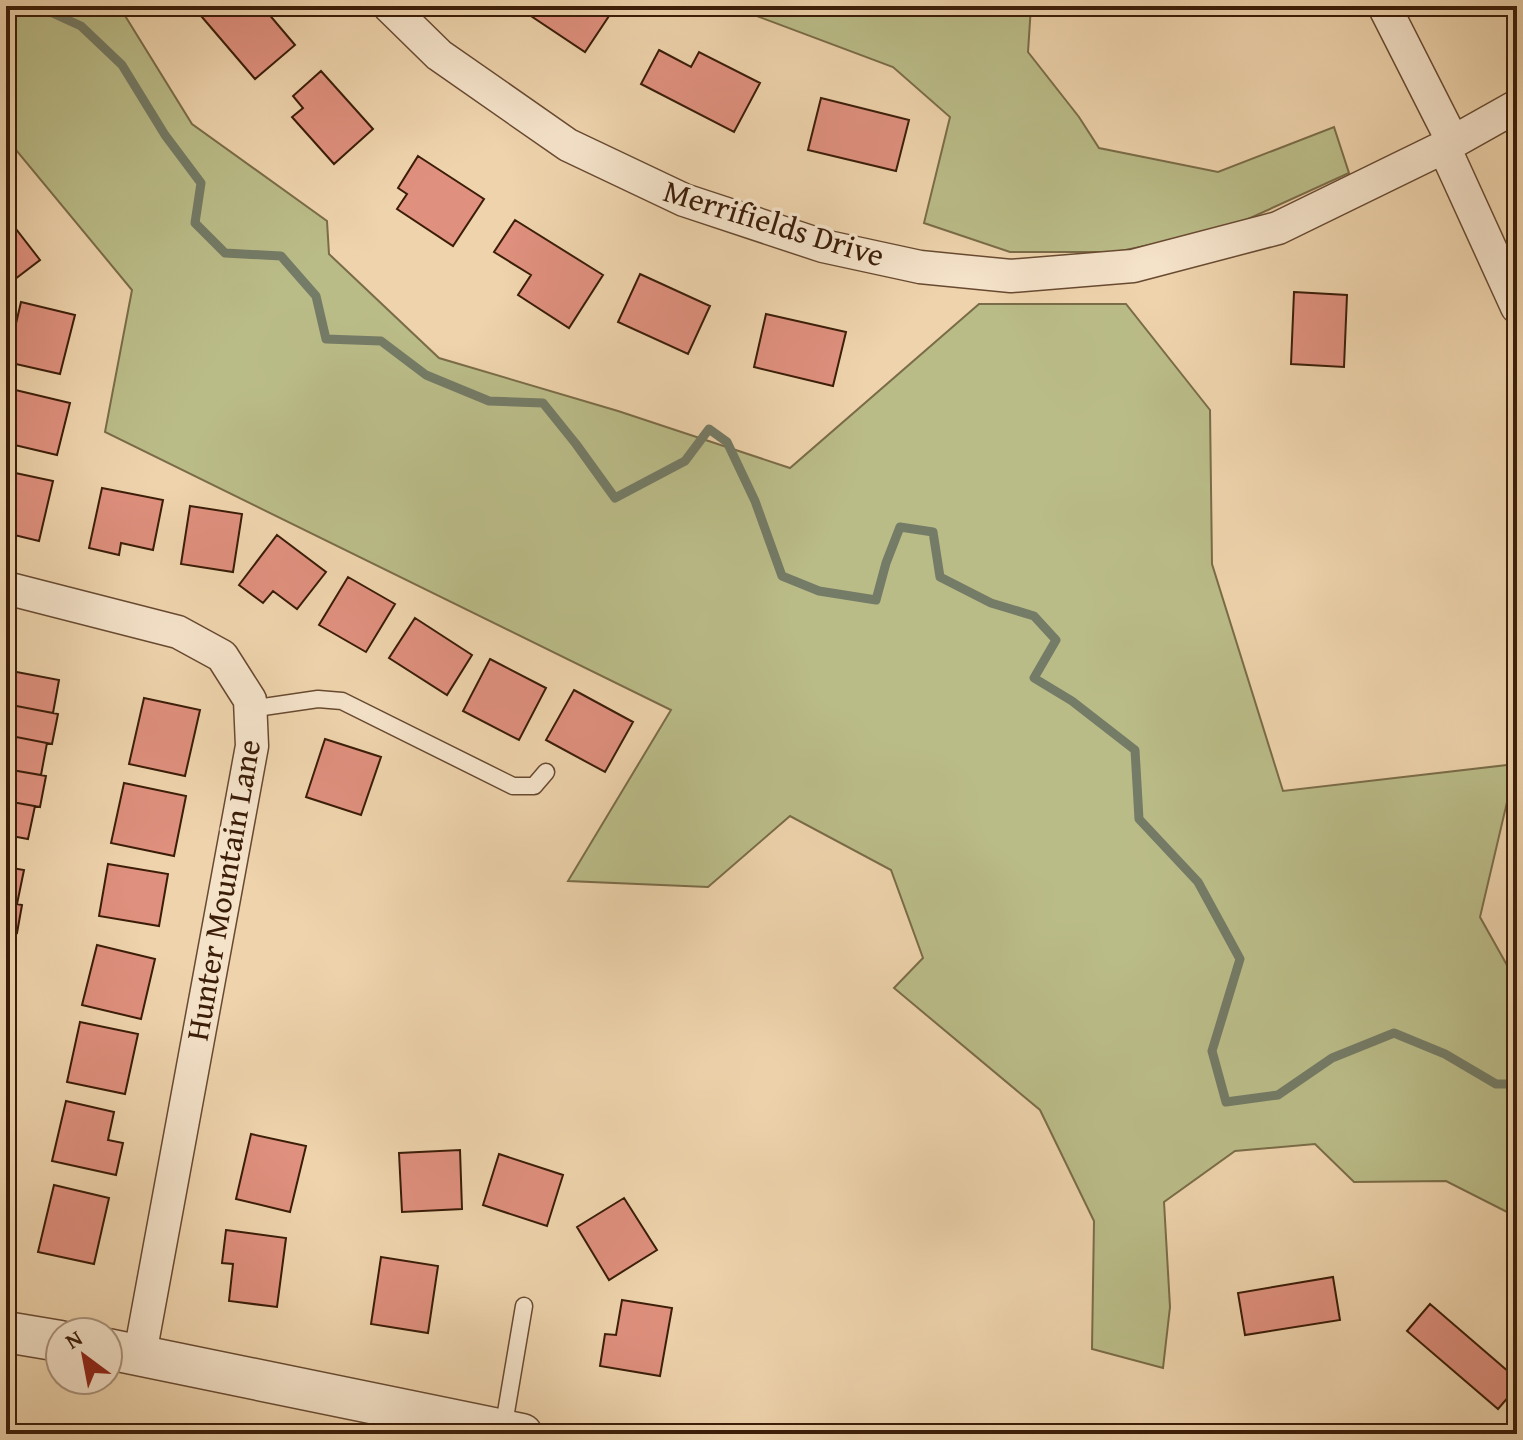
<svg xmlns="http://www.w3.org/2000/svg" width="1523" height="1440" viewBox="0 0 1523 1440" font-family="'Gentium Book Plus',serif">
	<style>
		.green { fill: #babc88; stroke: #7a6c48; stroke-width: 2 }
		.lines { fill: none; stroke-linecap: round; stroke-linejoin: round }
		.stream { stroke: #747b66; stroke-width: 9 }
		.building { fill: #df907e; stroke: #3b1d08; stroke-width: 2 }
		.service-casing { stroke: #684a31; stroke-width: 19 }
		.minor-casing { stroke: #684a31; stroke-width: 35 }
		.tertiary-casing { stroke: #684a31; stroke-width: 43 }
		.service { stroke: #f4e2c9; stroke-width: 16 }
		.minor { stroke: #f4e2c9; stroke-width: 32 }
		.tertiary { stroke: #f4e2c9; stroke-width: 40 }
		.labels { text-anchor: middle; stroke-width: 7; stroke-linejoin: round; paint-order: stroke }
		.street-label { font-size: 32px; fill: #3b1d08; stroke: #f4e2c9 }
	</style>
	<rect width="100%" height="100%" fill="#eed3ac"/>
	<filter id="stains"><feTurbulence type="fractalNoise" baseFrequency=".0025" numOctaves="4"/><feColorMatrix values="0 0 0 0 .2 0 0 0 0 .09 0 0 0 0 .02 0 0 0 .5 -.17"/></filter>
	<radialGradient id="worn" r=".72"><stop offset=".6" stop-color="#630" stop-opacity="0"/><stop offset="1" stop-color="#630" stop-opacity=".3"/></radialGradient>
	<path class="green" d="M6 6H119L192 124 327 221 329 254 439 358 618 411 790 468 979 304H1126L1210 410 1212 564 1283 791 1516 764 1480 917 1517 983V1217L1446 1181 1354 1182 1315 1144 1235 1151 1164 1202 1170 1307 1163 1368 1092 1349 1094 1221 1040 1110 894 988 923 958 891 870 790 816 708 887 568 881 671 710 105 432 132 290 6 138Z
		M735 6H1031L1028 52 1079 117 1099 148 1218 172 1334 127 1349 173 1226 229 1116 252H1010L924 223 950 117 893 67 738 9Z"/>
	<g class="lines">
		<path class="stream" d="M37 6 81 26 122 65 165 135 201 183 195 223 225 253 281 256 316 296 326 339 381 341 426 375 489 401 543 403 576 444 615 498 685 461 709 429 727 442 755 501 782 576 819 591 876 600 886 563 900 527 933 532 940 577 991 603 1034 616 1056 640 1034 678 1072 701 1135 750 1139 819 1198 882 1240 959 1212 1051 1226 1102 1278 1095 1332 1058 1394 1033 1445 1054 1496 1084H1517"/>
	</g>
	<path class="building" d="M215 6H262L295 45 255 79 202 17Z
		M516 6H608L613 10 585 52Z
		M659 50 691 67 699 52 760 83 734 132 641 84Z
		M321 71 373 129 334 164 292 117 303 108 293 96Z
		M821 98 909 120 896 171 808 150Z
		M418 156 484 199 453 246 397 209 407 194 398 188Z
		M6 216 40 260 6 286Z
		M515 220 603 275 569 328 518 295 531 275 494 252Z
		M640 274 710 306 688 354 618 322Z
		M1294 292 1347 295 1344 367 1291 364Z
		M21 302 75 315 60 374 7 362Z
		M766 314 846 332 833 386 754 367Z
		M7 388 70 403 57 455 6 443Z
		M6 471 53 481 39 541 6 533Z
		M102 488 163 500 153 550 121 543 119 555 89 548Z
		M190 506 242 514 233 572 181 564Z
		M277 535 326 572 297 609 273 591 263 603 239 585Z
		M348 577 395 604 366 652 319 625Z
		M415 618 472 655 447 695 389 658Z
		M490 659 546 688 519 740 463 711Z
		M6 670 59 680 53 713 6 704Z
		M574 690 633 722 605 772 546 740Z
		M144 698 200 710 185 776 129 764Z
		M6 704 58 714 52 744 6 735Z
		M6 735 47 743 41 775 6 769Z
		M325 739 381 757 361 815 306 797Z
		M6 769 46 776 40 807 6 801Z
		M124 783 186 796 174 856 111 843Z
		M6 801 35 806 28 839 6 835Z
		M108 864 168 874 159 926 99 916Z
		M6 867 24 870 17 904 6 902Z
		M6 902 22 905 17 933 6 931Z
		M6 931 12 932 6 965Z
		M97 945 155 959 141 1019 82 1005Z
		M80 1022 138 1034 125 1094 67 1082Z
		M66 1101 114 1112 108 1140 123 1143 116 1175 52 1161Z
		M251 1134 306 1146 290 1212 236 1199Z
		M460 1150 462 1209 402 1212 399 1153Z
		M499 1154 563 1175 547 1226 483 1205Z
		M54 1185 109 1198 94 1264 38 1252Z
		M624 1198 657 1250 609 1280 577 1227Z
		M226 1230 286 1238 277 1307 229 1301 233 1264 222 1263Z
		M381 1257 438 1266 428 1333 371 1324Z
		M1333 1277 1340 1320 1245 1335 1238 1293Z
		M622 1300 672 1308 660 1376 600 1366 605 1334 616 1335Z
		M1430 1304 1517 1379V1387L1498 1409 1407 1331Z"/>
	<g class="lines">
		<defs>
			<path id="service" d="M250 709 318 699 342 701 513 786H534L546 772
				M503 1430 524 1306"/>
			<path id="minor" d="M389 6 439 55 568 145 684 200 823 246 920 267 1011 276 1133 266 1278 228 1444 147 1517 106
				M1384 6 1453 142
				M1444 147 1517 307
				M6 588 178 632 222 656 250 700 252 746 140 1354"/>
			<path id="tertiary" d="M6 1332 60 1341
				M108 1349 522 1434"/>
		</defs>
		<use href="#service" class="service-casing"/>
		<use href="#minor" class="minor-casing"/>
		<use href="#tertiary" class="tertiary-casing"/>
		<use href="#service" class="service"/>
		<use href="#minor" class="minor"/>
		<use href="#tertiary" class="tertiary"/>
	</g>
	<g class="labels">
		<g class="street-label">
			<text transform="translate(774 223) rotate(17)" y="11">Merrifields Drive</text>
			<text transform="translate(223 890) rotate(-80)" y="11">Hunter Mountain Lane</text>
		</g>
	</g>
	<rect width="1523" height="1440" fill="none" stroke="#eed3ac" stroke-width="32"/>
	<rect x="8" y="8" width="1507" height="1424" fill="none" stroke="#3b1d08" stroke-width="4"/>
	<rect x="16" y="16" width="1491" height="1408" fill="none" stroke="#3b1d08" stroke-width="2"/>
	<g transform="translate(84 1356) rotate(328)"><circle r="38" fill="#f4e2c9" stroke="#aa937c" stroke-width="2"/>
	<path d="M0-6L14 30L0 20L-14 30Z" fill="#8f2418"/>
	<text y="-12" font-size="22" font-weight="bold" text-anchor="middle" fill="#3b1d08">N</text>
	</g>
	<rect width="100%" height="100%" filter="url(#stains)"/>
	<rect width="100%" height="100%" fill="url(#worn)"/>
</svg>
